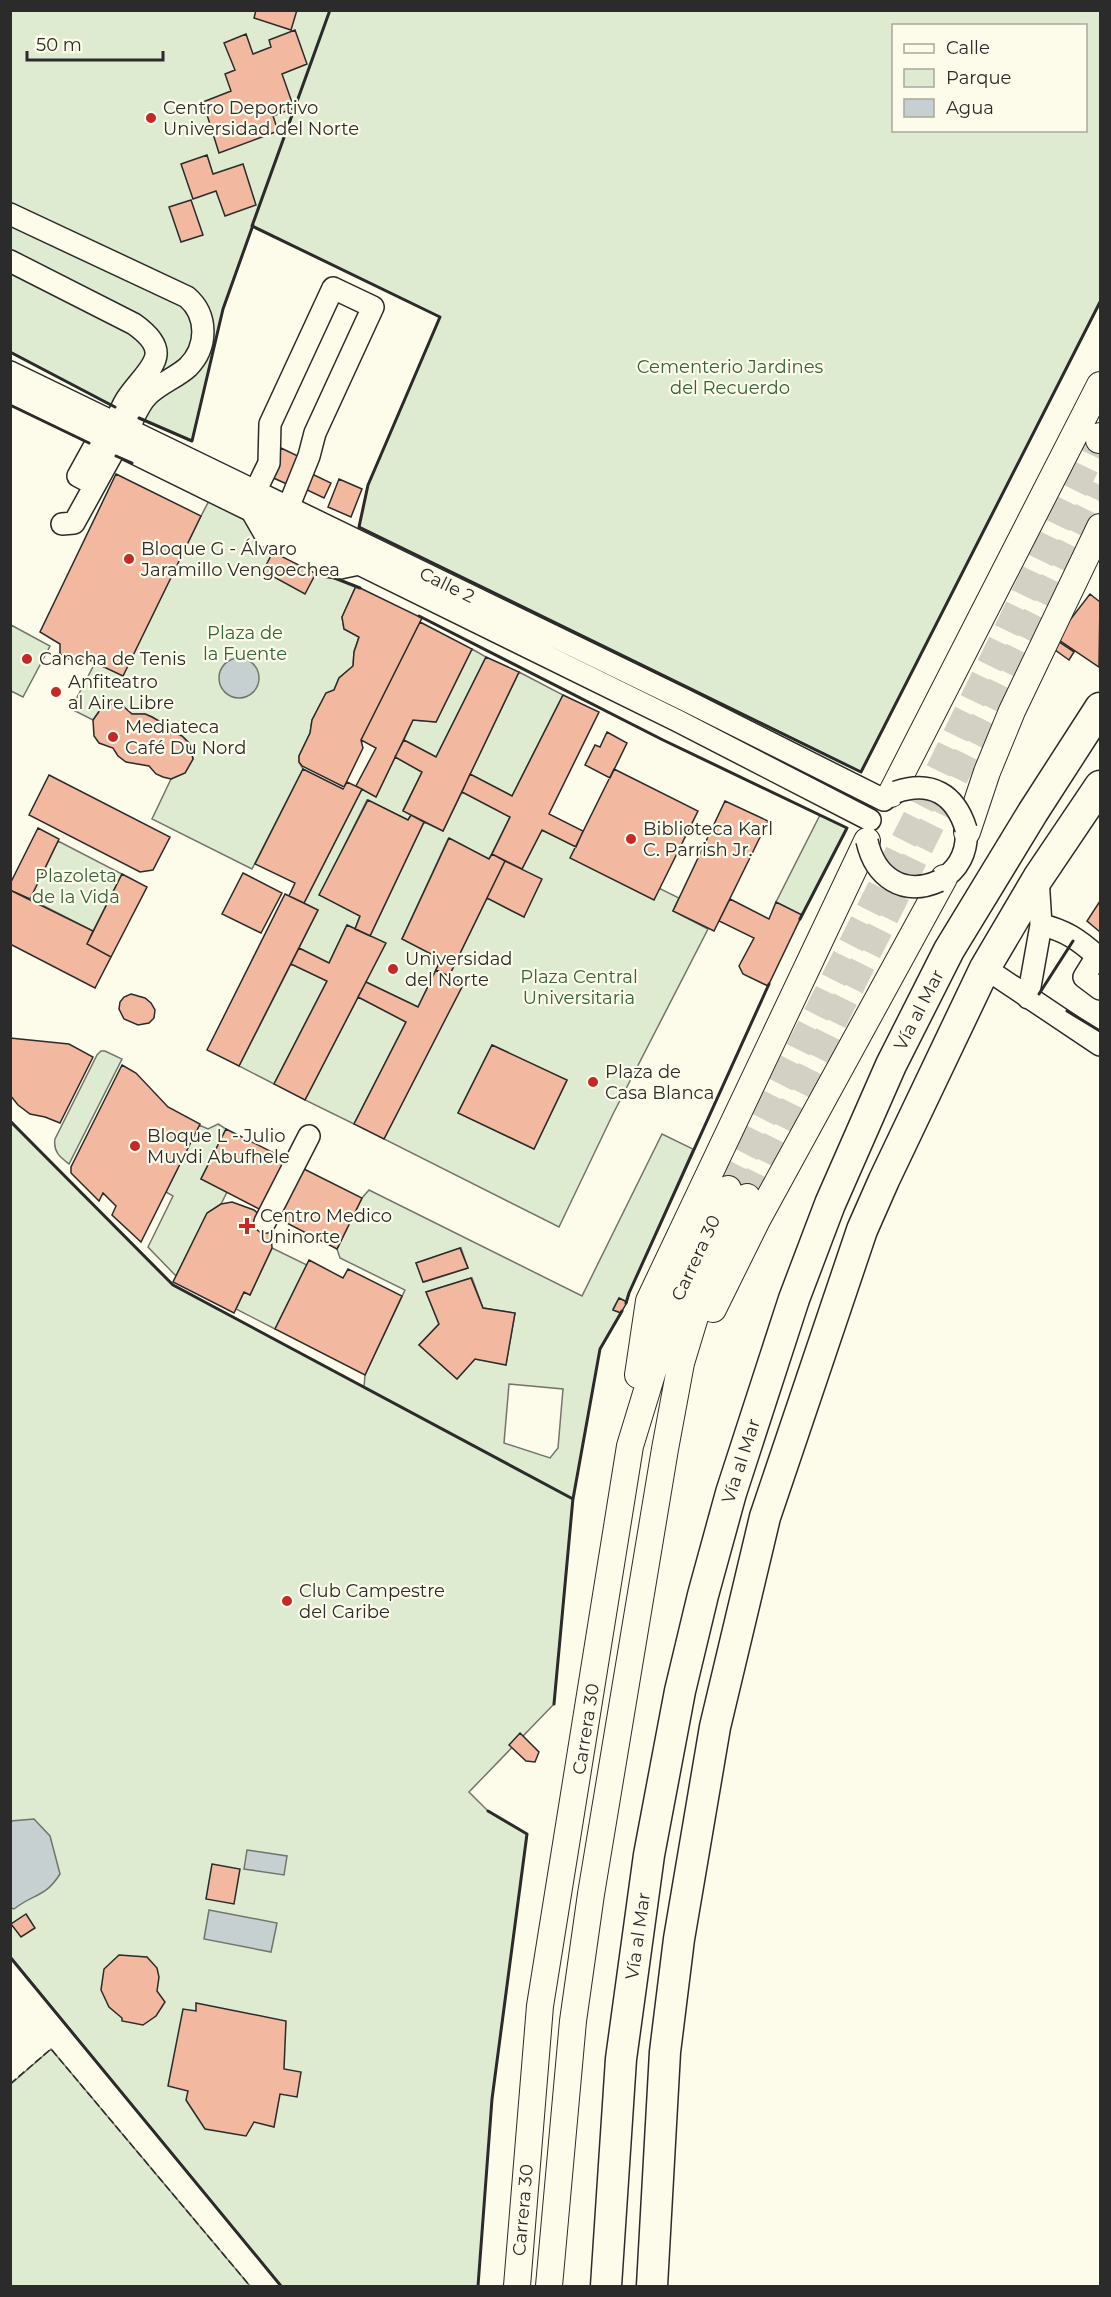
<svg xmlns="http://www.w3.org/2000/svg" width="1111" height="2297" viewBox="0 0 1111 2297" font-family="Montserrat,sans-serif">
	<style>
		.green { fill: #deebd1; stroke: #74746e; stroke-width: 1.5; fill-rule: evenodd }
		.water { fill: #c7d0d0; stroke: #74746e; stroke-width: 1.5 }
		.building { fill: #f2b8a0; stroke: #2b2b2b; stroke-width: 1.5 }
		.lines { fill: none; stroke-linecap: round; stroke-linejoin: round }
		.major-tunnel { stroke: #d3d1c4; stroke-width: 26; stroke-dasharray: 26 13; stroke-linecap: butt }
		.minor-casing { stroke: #2b2b2b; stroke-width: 24 }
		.major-casing { stroke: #2b2b2b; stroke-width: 28 }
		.highway-casing { stroke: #2b2b2b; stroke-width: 33 }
		.minor { stroke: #fdfbea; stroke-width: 21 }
		.major { stroke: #fdfbea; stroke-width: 26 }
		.highway { stroke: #fdfbea; stroke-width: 30 }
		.minor-bridge-casing { stroke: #2b2b2b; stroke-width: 24; stroke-linecap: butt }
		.minor-bridge { stroke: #fdfbea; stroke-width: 21 }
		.fence { stroke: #2b2b2b; stroke-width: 1.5; stroke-dasharray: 8 3; stroke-linecap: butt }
		.wall { stroke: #2b2b2b; stroke-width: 3 }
		.poi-dot { fill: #c62828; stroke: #fdfbea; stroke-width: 2 }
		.labels { text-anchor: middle; stroke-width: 4.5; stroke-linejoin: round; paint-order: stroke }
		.poi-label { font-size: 18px; fill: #2b2b2b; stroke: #fdfbea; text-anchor: start }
		.park-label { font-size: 18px; fill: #34623c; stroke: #fdfbea }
		.street-label { font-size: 18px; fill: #2b2b2b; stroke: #fdfbea }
	</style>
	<rect width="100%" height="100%" fill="#fdfbea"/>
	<path class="green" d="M10 11H1100V302L861 772 359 527 368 485 440 317 253 226 223 309 192 441 121 411 11 352ZM894 26H1086V130H894Z
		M211 497 227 503 317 571 356 586 342 617 344 629 359 637 354 652 353 666 339 678 334 690 326 693 312 720 310 733 299 756V762L303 769 252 869 152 819 171 779 185 773 193 759C193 744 183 732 167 734L159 721 152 717 145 714H132L118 704 103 706 93 720 71 709 95 663 201 516Z
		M11 625 50 646 23 697 11 691Z
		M472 649 486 657 436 757 404 740 413 720 436 722Z
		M519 672 563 695 512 796 470 774Z
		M395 757 422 772 403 810 411 815 408 820 367 800 320 895 360 916 355 929 347 925 329 963 299 948 318 910 304 903 362 789 376 797Z
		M462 792 510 817 489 859 448 839 402 939 441 959 418 1007 366 982 370 936 424 822 443 831Z
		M820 815 847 828 802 915 776 902Z
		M542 830 679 898 673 911 708 929 613 1114 559 1227 384 1139 463 983 449 976 487 898 524 917 522 869ZM492 1045 567 1080 534 1149 458 1113Z
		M58 841 122 874 93 931 30 899Z
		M291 964 327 981 274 1084 239 1066Z
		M358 997 406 1022 354 1124 305 1100Z
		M101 1051H105L122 1059 69 1164C60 1157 53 1152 55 1139L97 1055Z
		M11 1121 173 1285 364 1387 365 1375 405 1290 340 1258 337 1249 362 1198 369 1190 582 1296 662 1134 693 1149 629 1293 627 1302 619 1298 613 1309 621 1313 600 1349 573 1499 554 1704 469 1792 488 1811 527 1834 492 2099 478 2286H281L11 1957ZM461 1248 468 1268 424 1282 416 1263ZM472 1278 483 1308 515 1313 506 1364 475 1359 457 1379 419 1345 439 1324 426 1292ZM509 1384 563 1389 558 1448 550 1458 504 1443Z
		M218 1124 226 1129 201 1179 227 1192 221 1204 207 1214 176 1276 148 1247 173 1196 166 1192 199 1125 208 1129Z
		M272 1248 307 1265 275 1329 236 1309 244 1292 250 1295Z
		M51 2049 250 2286H11V2084Z"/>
	<path class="water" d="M219 678a20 20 0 1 1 40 0a20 20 0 1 1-40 0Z
		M34 1819 50 1836 60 1874C45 1898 34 1893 14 1909L11 1908V1821Z
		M247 1850 287 1856 284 1875 244 1869Z
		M209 1910 277 1923 271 1952 204 1939Z"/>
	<path class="building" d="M256 10H297L291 30 254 18Z
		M295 30 307 64 282 74 294 108 273 116 278 131 219 153 203 102 231 91 225 74 235 70 224 43 246 34 253 54 271 47 269 40Z
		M207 155 213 174 243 164 256 205 225 216 216 191 193 199 181 164Z
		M191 200 203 235 181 242 169 207Z
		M281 448 302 458 289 485 269 476Z
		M116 474 201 516 123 676 85 658 76 663 60 654V644L40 632Z
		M312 474 331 483 324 498 305 489Z
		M339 479 362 489 351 517 328 507Z
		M275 548 317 571 305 594 263 571Z
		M356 586 422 618 361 740 363 748 344 787 302 766 299 762V756L310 733 312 720 326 693 334 690 339 678 353 666 354 652 359 637 344 629 342 617Z
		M1090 594 1100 602 1099 667 1056 638Z
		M420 622 472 649 436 722 413 720 376 797 356 786 376 748 361 740Z
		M1056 640 1074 652 1069 660 1051 647Z
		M486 657 519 672 443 831 403 811 422 772 395 757 404 740 436 757Z
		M563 695 599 712 549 814 583 831 576 847 542 830 522 869 492 854 510 817 462 792 470 774 512 796Z
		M110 704 124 707 132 714H145L152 717 159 721 167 734 175 733 182 736 189 743 193 759 185 773 171 779 163 777 156 774 149 766 126 762 118 756 113 748 99 743 94 736 93 720 103 706Z
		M607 732 627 743 610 778 585 765 595 745 600 747Z
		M303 769 343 789 347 782 362 789 304 903 289 896 295 883 255 864Z
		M614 769 698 811 654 900 570 858Z
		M49 775 170 837 153 870 140 872 29 815Z
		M368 800 408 820 411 815 424 822 370 936 355 929 360 916 319 895Z
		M725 801 768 821 714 931 673 911Z
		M38 828 59 839 30 899 10 890V884Z
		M449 838 489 859 492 854 505 861 449 976 436 970 441 959 402 939Z
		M505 861 542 879 524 917 487 898Z
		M243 873 282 893 261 933 222 914Z
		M122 874 147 887 111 957 87 944Z
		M10 890 93 931 87 944 111 957 95 988 10 944Z
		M285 894 318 910 239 1066 207 1050Z
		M730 899 769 919 776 902 802 915 768 986 743 974 739 966 754 938 719 921Z
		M1100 901V932L1087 921Z
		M347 925 386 943 305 1100 274 1084 327 981 291 964 299 948 329 963Z
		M436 970 464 983 384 1139 354 1124 406 1022 358 997 366 982 418 1007Z
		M131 994 145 998 151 1003 155 1010 154 1018 149 1023 138 1025 124 1019 119 1009 120 1002 124 997Z
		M10 1038 69 1044 93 1057 60 1123 45 1117 30 1114 18 1105 10 1095Z
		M492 1045 567 1080 534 1149 458 1113Z
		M122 1065 136 1073 168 1107 200 1124 141 1242 112 1215 116 1206 103 1193 99 1201 71 1173V1167Z
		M226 1129 288 1160 263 1211 201 1179Z
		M300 1167 362 1198 337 1249 275 1217Z
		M232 1202 254 1210 263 1218 271 1231 272 1248 250 1295 244 1292 234 1313 173 1282 207 1213 221 1204Z
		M460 1248 468 1268 423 1282 416 1263Z
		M309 1260 343 1278 348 1269 402 1296 365 1375 275 1329Z
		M471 1278 483 1308 515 1313 506 1365 475 1359 457 1379 419 1345 439 1324 426 1292Z
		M619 1298 627 1302 621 1313 613 1310Z
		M520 1733 539 1752 535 1762 526 1761 509 1745Z
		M212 1864 240 1869 234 1904 206 1899Z
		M26 1914 35 1928 21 1937 11 1924Z
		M119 1955 147 1957 157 1968 159 1977 157 1991 165 2002 156 2016 143 2025 122 2021V2018L109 2007 101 1990 104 1969Z
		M196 2003 286 2021 284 2069 301 2072 297 2097 280 2094 274 2127 254 2122 246 2136 205 2129 186 2100 188 2091 168 2086 183 2009 196 2011Z"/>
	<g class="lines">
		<path class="major-tunnel" d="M728 1189 922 805 1099 440
			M747 1197 1100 485"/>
		<defs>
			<path id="minor" d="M10 214 187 297C208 315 208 347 188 367 177 377 161 383 149 394 139 403 134 417 128 430
				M10 261 134 324C176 354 149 367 128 397 122 405 119 415 115 423
				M10 372 687 701 884 800
				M10 392 678 721 870 820
				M95 485 117 445
				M255 492 269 463 270 424 333 288 373 307 315 433 309 456 288 508
				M251 510 266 536 326 566 340 568 359 564
				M62 524 74 523 95 485 78 476 100 436
				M939 881C959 870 968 851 966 829
				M1041 925C1065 930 1079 940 1097 956L1084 977 1100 989
				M985 968 1100 1045
				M1028 998 1041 925 1038 878
				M265 1222 309 1136"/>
			<path id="major" d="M1099 440 1100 436
				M891 794 1100 385
				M967 832 987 772 1012 711 1100 527
				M713 1309 757 1220 944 878
				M638 1375 649 1301 867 841
				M517 2286 540 2006 630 1446 674 1302 728 1189
				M549 2286 573 2021 591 1894 665 1449 681 1363 701 1297 716 1260 747 1197"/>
			<path id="highway" d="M606 2286 621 2059 649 1855 680 1691 703 1595 731 1493 794 1299 830 1204 891 1065 949 950 1033 812 1100 708
				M652 2286 665 2052 679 1939 715 1727 765 1517 862 1230 884 1180 985 968 1038 878 1100 786"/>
		</defs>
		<use href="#minor" class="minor-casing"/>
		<use href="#major" class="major-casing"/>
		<use href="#highway" class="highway-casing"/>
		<use href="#minor" class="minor"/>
		<use href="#major" class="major"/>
		<use href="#highway" class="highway"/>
		<defs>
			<path id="minor-bridge" d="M896 792C931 780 955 794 966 829
				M867 841C875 877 903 897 939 881"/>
		</defs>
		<use href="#minor-bridge" class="minor-bridge-casing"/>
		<use href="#minor-bridge" class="minor-bridge"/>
		<path class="fence" d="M10 2084 51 2049 250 2286"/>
		<path class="wall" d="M330 10 252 226 440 317 368 485 359 527 861 772 1100 302
			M10 352 115 407
			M10 405 89 443
			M139 418 192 441 223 309 253 225
			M116 456 132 463
			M332 577 360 588
			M419 616 663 740 847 828 800 919
			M1039 994 1073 941
			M1067 1011 1100 1031
			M10 1121 173 1285 573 1499 600 1349 622 1311
			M626 1303 629 1293 769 984
			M554 1704 573 1498
			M10 1957 281 2286
			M478 2286 492 2099 527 1834 488 1811"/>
	</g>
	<g class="poi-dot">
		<circle cx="151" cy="118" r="6"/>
		<circle cx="129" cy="559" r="6"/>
		<circle cx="27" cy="659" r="6"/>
		<circle cx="56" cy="692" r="6"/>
		<circle cx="113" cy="737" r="6"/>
		<circle cx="631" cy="839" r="6"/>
		<circle cx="393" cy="969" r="6"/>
		<circle cx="593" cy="1082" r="6"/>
		<circle cx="135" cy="1146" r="6"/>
		<path d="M244 1217h6v6h6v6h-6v6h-6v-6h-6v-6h6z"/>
		<circle cx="287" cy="1601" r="6"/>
	</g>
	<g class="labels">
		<g class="poi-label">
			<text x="163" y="114">Centro Deportivo<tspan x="163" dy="21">Universidad del Norte</tspan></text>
			<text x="141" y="555">Bloque G - Álvaro<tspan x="141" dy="21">Jaramillo Vengoechea</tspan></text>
			<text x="39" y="665">Cancha de Tenis</text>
			<text x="68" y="688">Anfiteatro<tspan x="68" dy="21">al Aire Libre</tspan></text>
			<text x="125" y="733">Mediateca<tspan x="125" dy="21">Café Du Nord</tspan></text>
			<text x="643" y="835">Biblioteca Karl<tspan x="643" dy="21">C. Parrish Jr.</tspan></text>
			<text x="405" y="965">Universidad<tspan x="405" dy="21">del Norte</tspan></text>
			<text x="605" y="1078">Plaza de<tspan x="605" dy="21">Casa Blanca</tspan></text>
			<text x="147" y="1142">Bloque L - Julio<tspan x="147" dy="21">Muvdi Abufhele</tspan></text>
			<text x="260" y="1222">Centro Medico<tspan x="260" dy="21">Uninorte</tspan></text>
			<text x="299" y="1597">Club Campestre<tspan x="299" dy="21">del Caribe</tspan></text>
		</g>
		<g class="park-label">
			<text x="730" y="373">Cementerio Jardines<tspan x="730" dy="21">del Recuerdo</tspan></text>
			<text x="245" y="639">Plaza de<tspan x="245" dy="21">la Fuente</tspan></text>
			<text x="76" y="882">Plazoleta<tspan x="76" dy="21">de la Vida</tspan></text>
			<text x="579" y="983">Plaza Central<tspan x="579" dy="21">Universitaria</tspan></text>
		</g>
		<g class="street-label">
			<text transform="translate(447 585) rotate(26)" y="6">Calle 2</text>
			<text transform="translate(919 1010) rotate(-63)" y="6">Vía al Mar</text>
			<text transform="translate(696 1258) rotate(-65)" y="6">Carrera 30</text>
			<text transform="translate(741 1461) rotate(-72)" y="6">Vía al Mar</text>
			<text transform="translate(586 1729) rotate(-81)" y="6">Carrera 30</text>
			<text transform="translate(638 1936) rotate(-82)" y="6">Vía al Mar</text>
			<text transform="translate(523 2210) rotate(-85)" y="6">Carrera 30</text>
		</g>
	</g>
	<rect width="1111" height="2297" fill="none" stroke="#2b2b2b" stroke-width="24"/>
	<rect x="892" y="24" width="195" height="108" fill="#fdfbea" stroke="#a9a89e" stroke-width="1.5"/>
	<rect x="904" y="44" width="30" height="9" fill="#fdfbea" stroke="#a9a89e" stroke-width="1.5"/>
	<text x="946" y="54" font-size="18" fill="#2b2b2b">Calle</text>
	<rect x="904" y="69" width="30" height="18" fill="#deebd1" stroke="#a9a89e" stroke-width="1.5"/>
	<text x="946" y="84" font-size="18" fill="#2b2b2b">Parque</text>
	<rect x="904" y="99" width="30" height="18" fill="#c7d0d0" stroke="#a9a89e" stroke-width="1.5"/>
	<text x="946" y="114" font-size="18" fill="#2b2b2b">Agua</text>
	<path d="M27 51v9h136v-9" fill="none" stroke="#2b2b2b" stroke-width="3"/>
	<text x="36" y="51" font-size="18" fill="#2b2b2b" stroke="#fdfbea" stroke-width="4.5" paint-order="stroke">50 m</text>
</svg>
